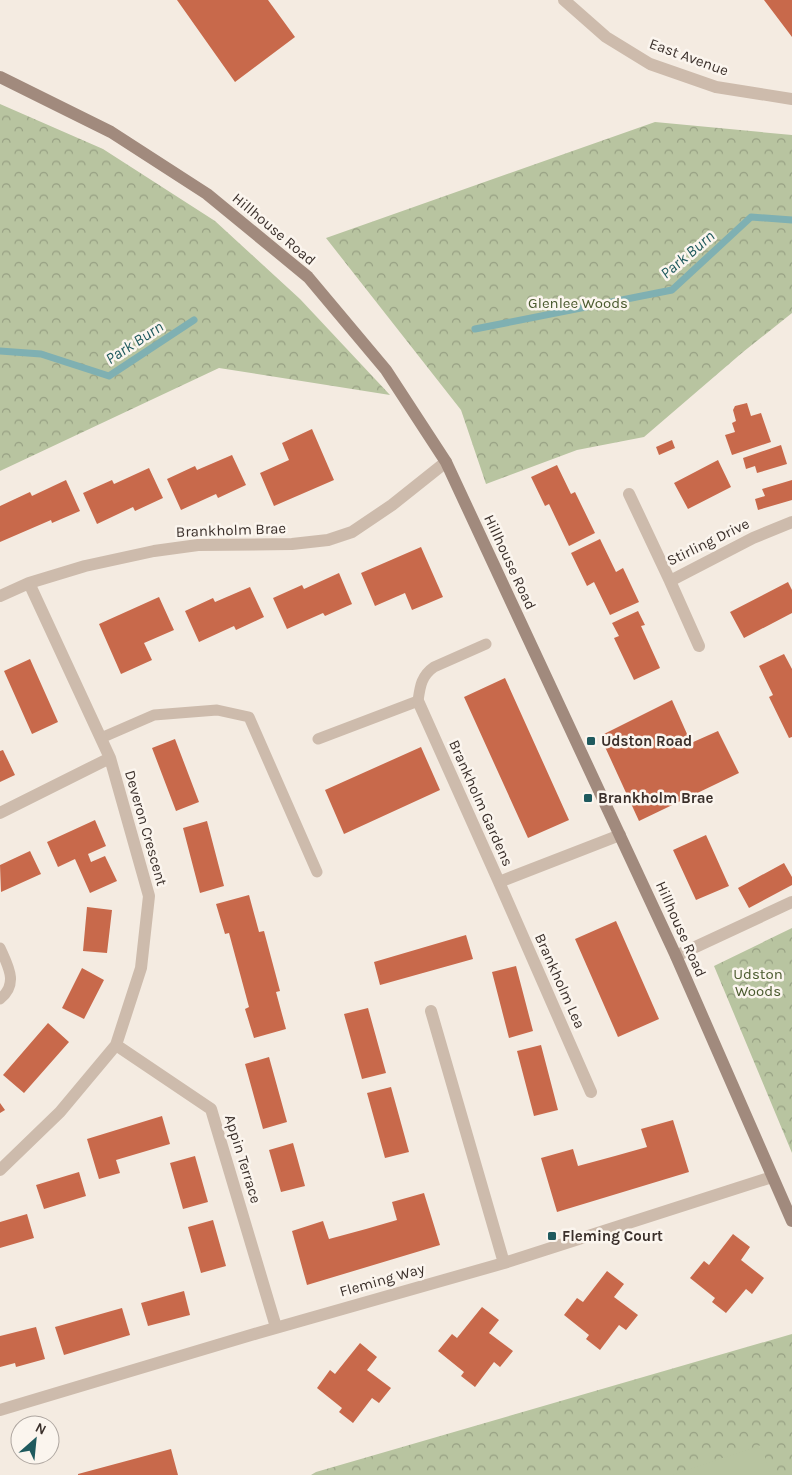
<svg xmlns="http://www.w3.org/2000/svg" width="792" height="1475" viewBox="0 0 792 1475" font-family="Karla,sans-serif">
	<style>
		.forest { fill: url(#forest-crowns) }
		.garden { fill: #b8c4a0 }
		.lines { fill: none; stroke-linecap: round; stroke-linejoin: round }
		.stream { stroke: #7fb0b2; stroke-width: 7 }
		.building { fill: #c8694b }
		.lane { stroke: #cdbbac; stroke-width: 11 }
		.street { stroke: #cdbbac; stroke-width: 12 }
		.secondary { stroke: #a18a7d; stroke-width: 12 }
		.poi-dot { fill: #1f5a5e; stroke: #fbf5ee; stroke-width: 2 }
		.labels { text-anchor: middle; stroke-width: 5; stroke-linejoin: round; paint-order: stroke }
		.street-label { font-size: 15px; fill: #3b302b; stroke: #fbf5ee }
		.park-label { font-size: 15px; fill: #4a5a2e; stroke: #fbf5ee }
		.poi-label { font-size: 15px; font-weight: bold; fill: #3b302b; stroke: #fbf5ee; text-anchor: start }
		.water-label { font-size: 16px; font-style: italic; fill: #1f5a5e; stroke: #fbf5ee }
	</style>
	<defs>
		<pattern id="forest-crowns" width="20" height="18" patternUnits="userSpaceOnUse" patternTransform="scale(1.25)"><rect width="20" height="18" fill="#b8c4a0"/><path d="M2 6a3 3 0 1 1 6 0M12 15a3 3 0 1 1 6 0" fill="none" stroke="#97a083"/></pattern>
	</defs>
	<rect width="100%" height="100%" fill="#f4ebe1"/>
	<path class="forest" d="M0 104 103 149 215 221 300 299 390 395 219 368 0 471Z
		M655 122 792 135V313L743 352 644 437 577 450 486 484 461 410 326 238Z
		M792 928V1153L714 966Z
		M792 1334V1475H311L316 1472Z"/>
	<path class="garden" d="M761 1445 771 1475H671Z"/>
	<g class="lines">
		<path class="stream" d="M475 329 672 290 751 217 792 220
			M0 351 41 354 109 376 194 320"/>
	</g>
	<path class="building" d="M177 0H268L295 37 235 82Z
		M764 0H792V37Z
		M747 403 751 416 761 413 771 442 732 455 725 435 735 432 732 423 736 421 733 410 735 406Z
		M312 429 334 480 274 506 260 473 289 460 282 443Z
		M672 440 675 448 659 455 656 447Z
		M781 445 787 464 757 473 755 466 746 469 743 458Z
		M232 455 246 485 218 498 216 494 181 510 167 479 195 466 197 470Z
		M718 460 731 487 688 509 674 483Z
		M557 465 571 494 575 492 595 533 569 546 549 504 545 506 531 477Z
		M149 468 163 498 135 511 133 507 97 524 83 493 112 480 114 484Z
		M66 480 80 511 52 523 51 520 0 542V506L30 492 32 496Z
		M792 480V500L758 510 755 499 765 496 762 489Z
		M600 539 616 572 623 568 639 602 610 615 594 582 587 586 571 553Z
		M421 547 443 597 412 610 405 593 375 606 361 573Z
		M339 573 352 604 325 616 323 613 287 629 273 598 302 585 304 589Z
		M788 582 792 590V613L744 638 730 612Z
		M250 587 264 617 236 630 234 626 199 642 185 611 213 598 215 602Z
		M159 597 174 630 144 643 152 660 121 674 99 624Z
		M638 611 645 625 641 626 660 668 634 680 614 638 619 636 612 623Z
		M784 654 792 669V737L789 738 769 697 773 695 759 666Z
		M30 659 58 722 32 734 4 671Z
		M505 678 569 820 528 838 464 697Z
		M672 700 691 743 718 731 739 773 639 821 600 736Z
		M175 739 199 802 176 811 152 748Z
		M421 747 440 790 344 834 325 790Z
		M3 750 15 775 0 782V751Z
		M95 820 106 846 88 854 91 862 105 856 117 881 90 893 75 859 58 867 47 842Z
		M207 821 224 886 200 893 183 828Z
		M706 835 729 886 696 900 673 850Z
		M30 851 41 874 1 892 0 865Z
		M784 863 792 877V885L749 908 738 888Z
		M249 895 259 932 264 931 280 991 276 992 286 1029 254 1038 245 1009 249 1007 229 933 225 934 216 904Z
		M87 907 112 910 107 953 83 951Z
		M616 921 659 1019 618 1037 575 939Z
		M466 935 473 959 380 985 374 962Z
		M516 966 533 1031 509 1038 492 972Z
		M82 968 104 980 84 1019 62 1008Z
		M368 1008 386 1073 362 1079 344 1014Z
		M48 1023 69 1042 24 1093 3 1075Z
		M541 1045 558 1110 534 1116 517 1051Z
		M269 1057 287 1122 263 1129 245 1064Z
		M391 1087 409 1152 385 1158 367 1093Z
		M0 1103 5 1110 0 1113Z
		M162 1116 170 1144 116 1160 120 1173 99 1179 87 1139Z
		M673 1120 689 1172 557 1212 541 1158 573 1149 578 1166 615 1156 647 1147 641 1129Z
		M293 1143 305 1186 281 1192 269 1150Z
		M195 1156 208 1202 183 1209 170 1163Z
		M79 1172 86 1196 44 1209 36 1185Z
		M424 1193 440 1245 307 1285 292 1231 323 1221 329 1239 366 1229 397 1220 392 1202Z
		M27 1214 34 1238 0 1248V1222Z
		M213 1220 226 1266 201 1273 188 1227Z
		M733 1234 750 1247 741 1260 764 1278 752 1294 746 1289 726 1313 712 1302 715 1298 690 1278 704 1261 709 1265Z
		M607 1271 624 1284 614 1297 638 1315 626 1330 619 1325 600 1350 586 1339 589 1335 564 1315 577 1298 583 1302Z
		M184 1291 190 1315 148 1326 141 1303Z
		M482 1307 499 1320 489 1333 513 1351 500 1367 494 1362 475 1387 461 1376 464 1372 438 1351 452 1334 457 1338Z
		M122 1308 130 1335 64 1355 55 1327Z
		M36 1327 45 1359 16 1367 15 1363 0 1367V1336Z
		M360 1343 377 1357 367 1370 391 1388 379 1403 372 1398 353 1423 339 1412 342 1408 317 1388 330 1370 335 1374Z
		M171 1449 178 1475H78V1474Z"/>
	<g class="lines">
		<path class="lane" d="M101 738 154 715 217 710 249 717 317 872
			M318 739 418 701C420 687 421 676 434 667L486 644
			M0 948C8 966 19 984 0 999"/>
		<path class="street" d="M564 0 606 37 650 64 716 87 792 99
			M629 494 670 581 753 538 792 522
			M670 581 699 646
			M0 596 29 583 85 566 154 551 198 545 292 544 328 540 352 532 392 505 446 462
			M418 701 499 882 620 835
			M0 813 110 758
			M499 882 591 1092
			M676 956 792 902
			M431 1011 504 1263
			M116 1045 211 1109 276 1327
			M0 1170 60 1112 116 1045 141 968 149 896 110 758 29 583
			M0 1410 258 1333 504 1263 772 1177"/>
		<path class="secondary" d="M0 77 111 132 207 194 308 277 386 370 446 462 676 956 792 1221"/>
	</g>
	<g class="poi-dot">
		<rect x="586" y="736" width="10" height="10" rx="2.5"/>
		<rect x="583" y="793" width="10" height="10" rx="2.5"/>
		<rect x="547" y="1231" width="10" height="10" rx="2.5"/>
	</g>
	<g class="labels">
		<g class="street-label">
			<text transform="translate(689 57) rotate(20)" y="5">East Avenue</text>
			<text transform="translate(274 229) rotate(40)" y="5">Hillhouse Road</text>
			<text transform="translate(231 530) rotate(-2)" y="5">Brankholm Brae</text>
			<text transform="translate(708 542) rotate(-26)" y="5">Stirling Drive</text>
			<text transform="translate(510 562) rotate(65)" y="5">Hillhouse Road</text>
			<text transform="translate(481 803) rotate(66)" y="5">Brankholm Gardens</text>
			<text transform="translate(146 828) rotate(74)" y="5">Deveron Crescent</text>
			<text transform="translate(681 929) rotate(66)" y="5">Hillhouse Road</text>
			<text transform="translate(560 981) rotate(66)" y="5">Brankholm Lea</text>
			<text transform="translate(243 1159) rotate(73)" y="5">Appin Terrace</text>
			<text transform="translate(382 1280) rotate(-16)" y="5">Fleming Way</text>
		</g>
		<g class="park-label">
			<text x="578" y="308">Glenlee Woods</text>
			<text x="758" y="979">Udston<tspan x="758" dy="17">Woods</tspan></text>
		</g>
		<g class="poi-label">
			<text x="601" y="746">Udston Road</text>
			<text x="598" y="803">Brankholm Brae</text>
			<text x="562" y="1241">Fleming Court</text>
		</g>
		<g class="water-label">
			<text transform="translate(687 254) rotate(-40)" y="6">Park Burn</text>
			<text transform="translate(134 342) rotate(-33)" y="6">Park Burn</text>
		</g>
	</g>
	<g transform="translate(35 1440) rotate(27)"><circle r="24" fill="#fbf5ee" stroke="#aea6a0"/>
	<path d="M0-4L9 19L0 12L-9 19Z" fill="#1f5a5e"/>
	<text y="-8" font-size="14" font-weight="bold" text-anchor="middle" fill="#3b302b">N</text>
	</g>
</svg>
